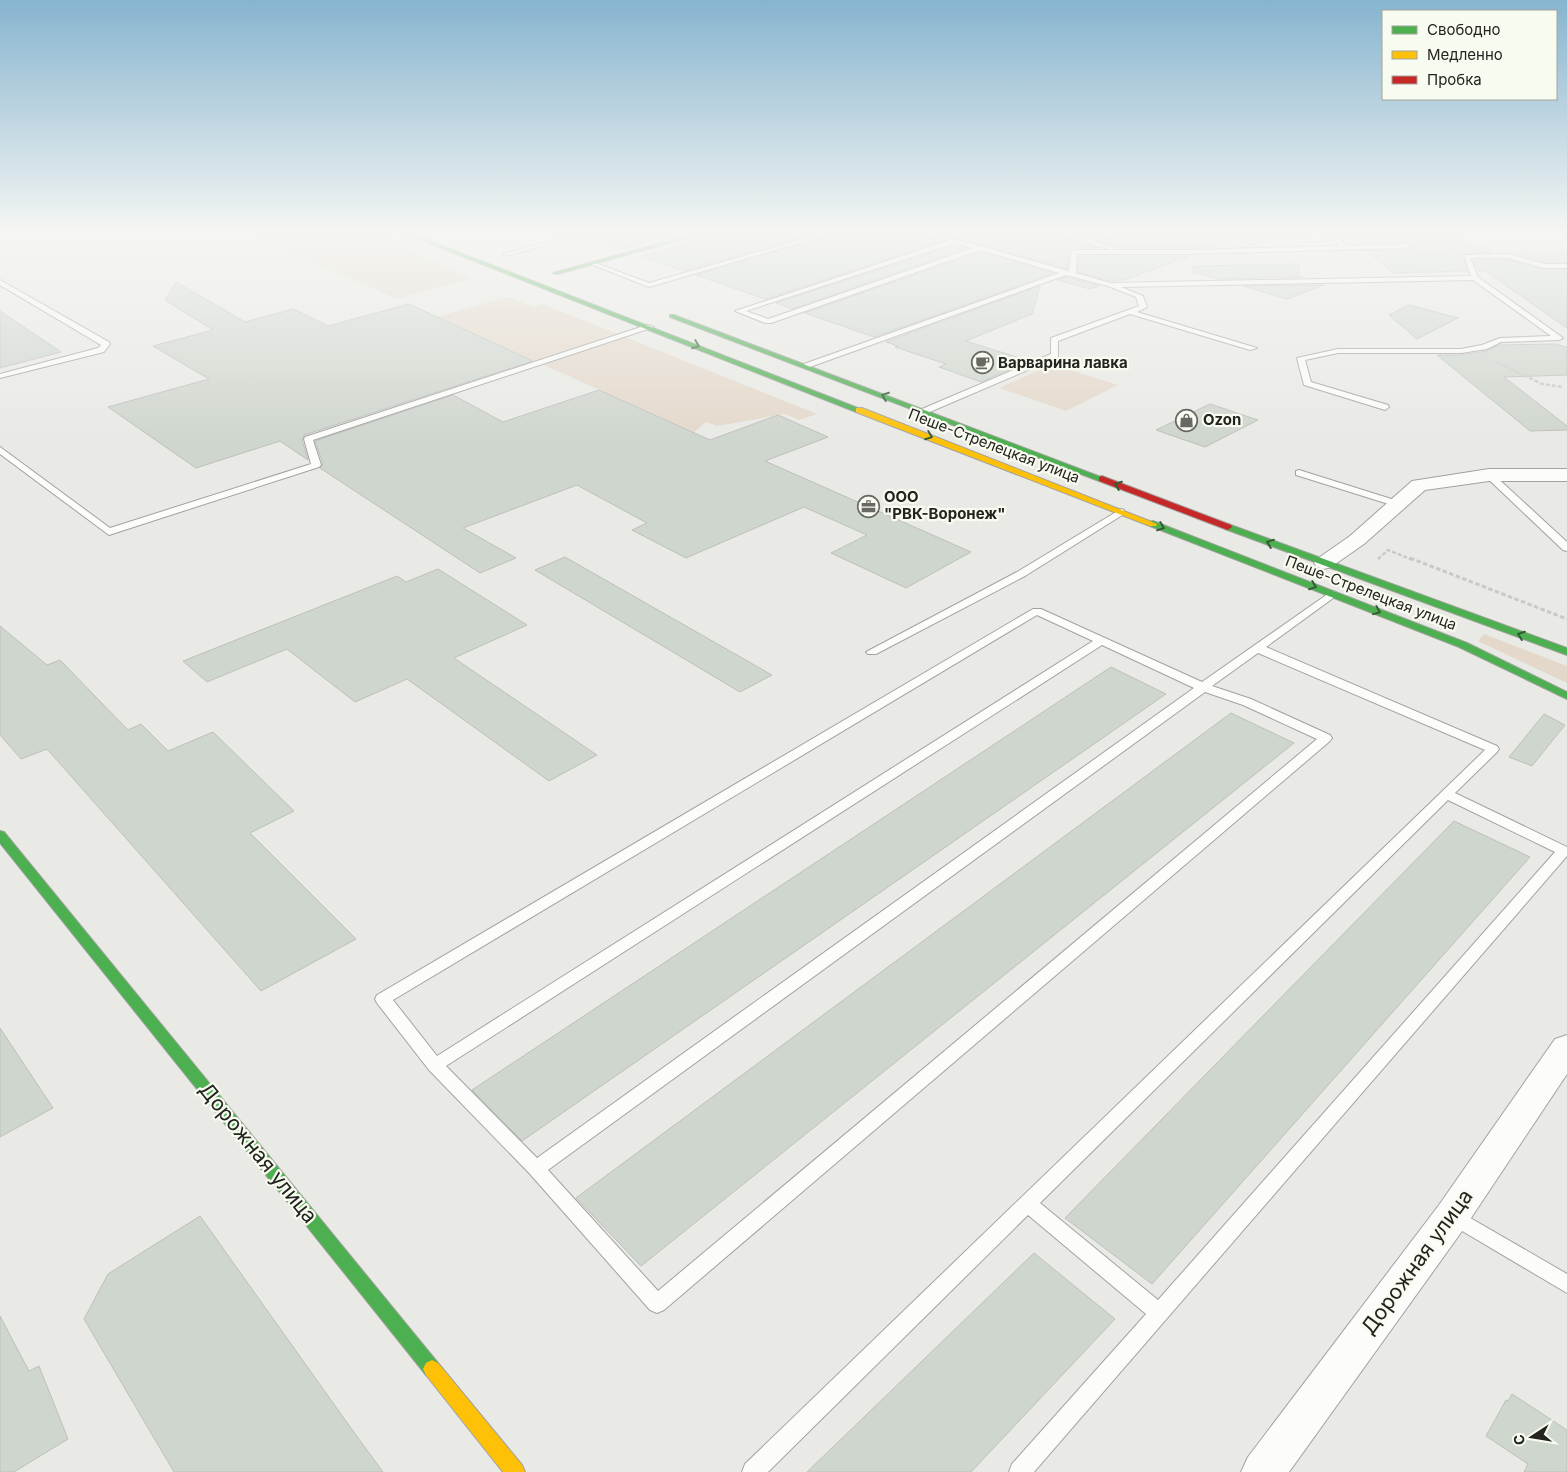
<svg xmlns="http://www.w3.org/2000/svg" width="1567" height="1472" viewBox="0 0 1567 1472" font-family="Inter,sans-serif">
	<style>
		.green { fill: #e4d8cb }
		.building { fill: #cfd6ce; stroke: #bebfbc }
		.lines { fill: none; stroke-linecap: round; stroke-linejoin: round }
		.lane-casing { stroke: #a2a29f; stroke-width: 2 }
		.street-casing { stroke: #a2a29f; stroke-width: 2 }
		.fast-casing { stroke: #a2a29f; stroke-width: 2 }
		.slow-casing { stroke: #a2a29f; stroke-width: 2 }
		.jam-casing { stroke: #a2a29f; stroke-width: 2 }
		.path-far2 { stroke: #c9c9c8; stroke-width: 2; stroke-dasharray: 3 1; stroke-linecap: butt }
		.path-far1 { stroke: #c9c9c8; stroke-width: 2.5; stroke-dasharray: 4 2; stroke-linecap: butt }
		.path { stroke: #c9c9c8; stroke-width: 3; stroke-dasharray: 4.5 2.5; stroke-linecap: butt }
		.lane { fill: #fcfcfb; fill-rule: evenodd }
		.street { fill: #fcfcfb; fill-rule: evenodd }
		.fast { fill: #4caf50; fill-rule: evenodd }
		.slow { fill: #ffc107; fill-rule: evenodd }
		.jam { fill: #c62828; fill-rule: evenodd }
		.oneway { stroke: #335c33 }
		.labels { text-anchor: middle; stroke-width: 4.5; stroke-linejoin: round; paint-order: stroke }
		.far-poi-label { font-size: 15px; font-weight: bold; fill: #232420; stroke: #f8fbef; text-anchor: start }
		.far-street-label { font-size: 15px; fill: #232420; stroke: #f8fbef }
		.near-street-label { font-size: 21px; fill: #232420; stroke: #f8fbef }
	</style>
	<rect width="100%" height="100%" fill="#e9eae5"/>
	<path class="green" d="M245 233H365L474 278 397 299Z
		M1290 233H1312L1324 242 1263 244Z
		M508 297 534 307 543 304 817 414 799 420 785 414 717 426 706 422 694 432 436 317Z
		M1052 364 1118 385 1066 411 999 388Z
		M1484 634 1567 666V683L1478 641Z"/>
	<path class="building" d="M593 233H682L621 249 585 237Z
		M711 233H820L684 271 641 256 708 238Z
		M835 233H922L923 235 942 241 765 299 696 275 834 235Z
		M938 233H1052L1053 235 1099 248H1073L1069 252 1067 269Z
		M1117 233H1244V235L1211 248H1117L1100 241Z
		M1343 233H1453L1471 245H1482L1493 252 1462 254 1467 271 1394 273 1366 251 1406 250 1411 247 1410 244 1406 242 1357 244Z
		M955 245 967 248 792 309 776 303Z
		M1522 251H1567V262H1544L1516 254Z
		M980 252 1053 273 874 337 805 313Z
		M1079 256H1189L1127 279 1110 281 1078 272Z
		M1473 260H1508L1544 270H1567V328L1485 271H1478Z
		M1299 264 1298 276 1303 277 1218 279 1192 272 1193 266Z
		M1066 277 1099 286 1090 289 1057 280Z
		M176 282 245 322 293 309 328 326 409 304 533 361 304 435 302 440 308 460 280 441 196 468 108 407 209 379 153 346 213 330 165 300Z
		M1324 285 1287 299 1243 286Z
		M1040 286 1032 314 966 341 1029 361 981 382 939 367 946 364 895 347 898 346 886 342Z
		M1409 305 1458 318 1417 339 1389 315Z
		M0 311 61 352 0 368Z
		M1554 344 1567 347V375L1504 377 1567 426V430L1530 431 1437 355H1461L1487 351 1499 345Z
		M599 390 710 440 778 415 828 437 765 461 971 552 906 588 831 553 867 535 804 507 686 558 632 530 647 523 577 485 463 528 516 558 480 573 320 468 323 464 315 441 453 395 503 422Z
		M1210 404 1258 420 1205 447 1156 430Z
		M565 557 772 675 740 692 535 570Z
		M438 569 527 625 454 658 597 755 549 781 407 679 355 702 287 649 207 682 183 661 397 576 406 582Z
		M0 626 47 665 60 660 128 730 141 724 168 751 213 732 294 811 250 833 356 939 261 991 47 749 21 759 0 735Z
		M1111 667 1166 694 522 1141 472 1090Z
		M1231 713 1294 743 641 1266 576 1198Z
		M1544 714 1565 725 1532 766 1509 757Z
		M1454 821 1530 857 1152 1284 1065 1218Z
		M0 1028 53 1108 0 1137Z
		M200 1216 353 1431 383 1472H174L84 1319 108 1274Z
		M1034 1253 1115 1319 971 1472H807Z
		M0 1316 29 1371 39 1366 68 1439 14 1472H0Z
		M1512 1394 1567 1430V1472H1524L1528 1464 1486 1436 1506 1400 1508 1401Z"/>
	<g class="lines">
		<defs>
			<path id="lane" d="M582 233H591L506 256 503 254Z
				M825 233H833L649 287 588 263 593 262 649 283Z
				M924 233H933L1069 271 1071 252 1074 250H1190L1340 246 1325 233H1331L1348 246 1406 244 1409 246 1406 248 1190 254H1077L1076 273 1110 283 1471 276 1464 255 1508 254 1544 264H1567V268H1544L1508 258H1470L1478 277 1563 338 1559 340 1501 342 1487 349 1461 353H1338L1305 360 1311 382 1388 405 1389 407 1385 410 1304 385 1297 358 1338 349H1461L1482 345 1500 338 1551 336 1473 280 1121 287 1143 296 1147 307 1137 312 1257 348 1250 350 1130 314 1058 341V357L925 414 922 413V409L1051 354V338L1139 306 1136 297 1108 286 1066 275 807 368H804V364L1059 273 980 250 771 323H765L735 311 948 241ZM955 243 973 248 768 319 746 311Z
				M1054 233C1065 232 1075 239 1086 239 1096 239 1105 233 1115 233L1094 241 1115 248 1112 250Z
				M1274 233H1282L1243 247 1238 246Z
				M0 280 109 342 110 344 104 352 0 378V374L98 348 101 345 0 285Z
				M647 325 654 327 313 440 321 465 319 467 109 535 0 454V447L110 528 311 464 304 439 305 437Z
				M1299 470 1401 502 1403 504 1401 506H1395L1296 475V471Z
				M1489 472 1492 473 1567 542V551L1563 550 1486 477 1484 475Z
				M1121 509 1124 510V514L1025 576 876 654H868L866 652 1017 572Z
				M1332 591 1336 592 1337 594 1336 596 1266 647 1497 746 1499 749 1497 752 1455 793 1567 847V856L1034 1472H1009L1012 1464 1146 1314 1028 1215 768 1472H742L745 1464 1485 750 1258 653 1212 686 1251 699 1330 735 1332 738 1330 741 664 1310 657 1313 650 1310 530 1174 429 1070 377 1003 375 999 377 995 1033 609H1041L1202 682ZM1037 615 1093 641 437 1056 393 1000ZM1102 645 1194 688 537 1158 446 1066ZM1205 692 1243 705 1317 739 658 1291 548 1170ZM1448 800 1555 852 1158 1300 1040 1203Z
				M1453 1208 1567 1274V1293L1447 1222 1444 1216 1447 1210Z"/>
			<path id="street" d="M1489 469H1567V481H1489L1425 490 1364 544 1331 567 1324 569 1317 567 1314 563 1317 559 1350 536 1412 481Z
				M1567 1035V1074L1465 1227 1289 1472H1241L1248 1457 1439 1205 1555 1039Z"/>
			<path id="fast" d="M403 233H410L863 410 856 412Z
				M697 233H705L558 274 553 273Z
				M670 315H674L1106 479 1105 481H1099L670 317Z
				M1153 521 1467 643 1567 692V699L1459 647 1150 526V522Z
				M1228 524 1567 648V655L1225 529V525Z
				M0 831 4 832 438 1363 441 1369 438 1375 432 1378 426 1375 0 843Z"/>
			<path id="slow" d="M856 408H862L1157 524 1156 526H1150L856 412Z
				M432 1360 438 1363 522 1465 525 1472H503L426 1375 423 1369 426 1363Z"/>
			<path id="jam" d="M1102 476 1231 525 1232 527 1228 530 1225 529 1099 481V477Z"/>
		</defs>
		<use href="#lane" class="lane-casing"/>
		<use href="#street" class="street-casing"/>
		<use href="#fast" class="fast-casing"/>
		<use href="#slow" class="slow-casing"/>
		<use href="#jam" class="jam-casing"/>
		<path class="path-far2" d="M373 233 386 238
			M723 236 734 233
			M1422 254 1450 255
			M1497 362 1527 377"/>
		<path class="path-far1" d="M1524 375 1542 384 1563 387
			M1378 559 1388 550 1413 560"/>
		<path class="path" d="M1410 558 1567 619"/>
		<use href="#lane" class="lane"/>
		<use href="#street" class="street"/>
		<use href="#fast" class="fast"/>
		<use href="#slow" class="slow"/>
		<use href="#jam" class="jam"/>
	</g>
	<defs><path id="oneway-chevron" d="M-2-3.5L2.5 0L-2 3.5" fill="none" stroke-width="1.6" stroke-linecap="round" stroke-linejoin="round" transform="scale(1.25)"/></defs>
	<g class="oneway">
		<use href="#oneway-chevron" transform="translate(696 345) rotate(21)"/>
		<use href="#oneway-chevron" transform="translate(885 396) rotate(-159)"/>
		<use href="#oneway-chevron" transform="translate(929 436) rotate(21)"/>
		<use href="#oneway-chevron" transform="translate(1118 485) rotate(-159)"/>
		<use href="#oneway-chevron" transform="translate(1161 527) rotate(21)"/>
		<use href="#oneway-chevron" transform="translate(1270 543) rotate(-159)"/>
		<use href="#oneway-chevron" transform="translate(1313 586) rotate(21)"/>
		<use href="#oneway-chevron" transform="translate(1377 611) rotate(22)"/>
		<use href="#oneway-chevron" transform="translate(1521 635) rotate(-160)"/>
	</g>
	<linearGradient id="sky" x2="0" y2="1"><stop stop-color="#87b4cf"/><stop offset="0.53" stop-color="#f5f6f3"/><stop offset="1" stop-color="#f5f6f3" stop-opacity="0"/></linearGradient>
	<rect width="1567" height="439" fill="url(#sky)"/>
	<defs>
		<symbol id="cafe-ring" viewBox="-11 -11 22 22"><circle r="9.5" fill="#f8fbef" stroke="#686965" stroke-width="1.5"/><path d="M-5.5-4.5H6V0H3Q3 3.5 0 3.5H-2.5Q-5.5 3.5-5.5 0ZM3-3.2v2h1.7v-2ZM-6 4.5H4V6H-6Z" fill="#686965"/></symbol>
		<symbol id="shop-ring" viewBox="-11 -11 22 22"><circle r="9.5" fill="#f8fbef" stroke="#686965" stroke-width="1.5"/><path d="M-5-2.5h2.3a2.7 3.5 0 0 1 5.4 0H5L5.5 6h-11ZM-1.5-2.5h3a1.5 2.3 0 0 0-3 0Z" fill="#686965"/></symbol>
		<symbol id="office-ring" viewBox="-11 -11 22 22"><circle r="9.5" fill="#f8fbef" stroke="#686965" stroke-width="1.5"/><path d="M-6-3h4V-5.5h4V-3h4V5H-6ZM-1-4.5V-3h2v-1.5ZM-6 0V1H6V0Z" fill="#686965"/></symbol>
	</defs>
	<g fill-rule="evenodd">
		<use href="#cafe-ring" x="970" y="350" width="25" height="25"/>
		<use href="#shop-ring" x="1174" y="408" width="25" height="25"/>
		<use href="#office-ring" x="856" y="494" width="25" height="25"/>
	</g>
	<g class="labels">
		<g class="far-poi-label">
			<text x="998" y="368">Варварина лавка</text>
			<text x="1203" y="425">Ozon</text>
			<text x="884" y="502">ООО<tspan x="884" dy="17">"РВК-Воронеж"</tspan></text>
		</g>
		<g class="far-street-label">
			<text transform="translate(994 446) rotate(21)" y="5">Пеше-Стрелецкая улица</text>
			<text transform="translate(1371 593) rotate(21)" y="5">Пеше-Стрелецкая улица</text>
		</g>
		<g class="near-street-label">
			<text transform="translate(258 1153) rotate(51)" y="7">Дорожная улица</text>
			<text transform="translate(1417 1262) rotate(-54)" y="7">Дорожная улица</text>
		</g>
	</g>
	<rect x="1382" y="10" width="175" height="90" fill="#f8fbef" stroke="#a3a59c"/>
	<rect x="1392" y="26" width="25" height="8" fill="#4caf50" stroke="#a3a59c"/>
	<text x="1427" y="35" font-size="15" fill="#232420">Свободно</text>
	<rect x="1392" y="51" width="25" height="8" fill="#ffc107" stroke="#a3a59c"/>
	<text x="1427" y="60" font-size="15" fill="#232420">Медленно</text>
	<rect x="1392" y="76" width="25" height="8" fill="#c62828" stroke="#a3a59c"/>
	<text x="1427" y="85" font-size="15" fill="#232420">Пробка</text>
	<g transform="translate(1532 1437) rotate(258)" stroke="#f8fbef" stroke-width="4" paint-order="stroke">
	<path d="M0-4L9 19L0 12L-9 19Z" fill="#232420"/>
	<text y="-8" font-size="14" font-weight="bold" text-anchor="middle" fill="#232420">С</text>
	</g>
</svg>
